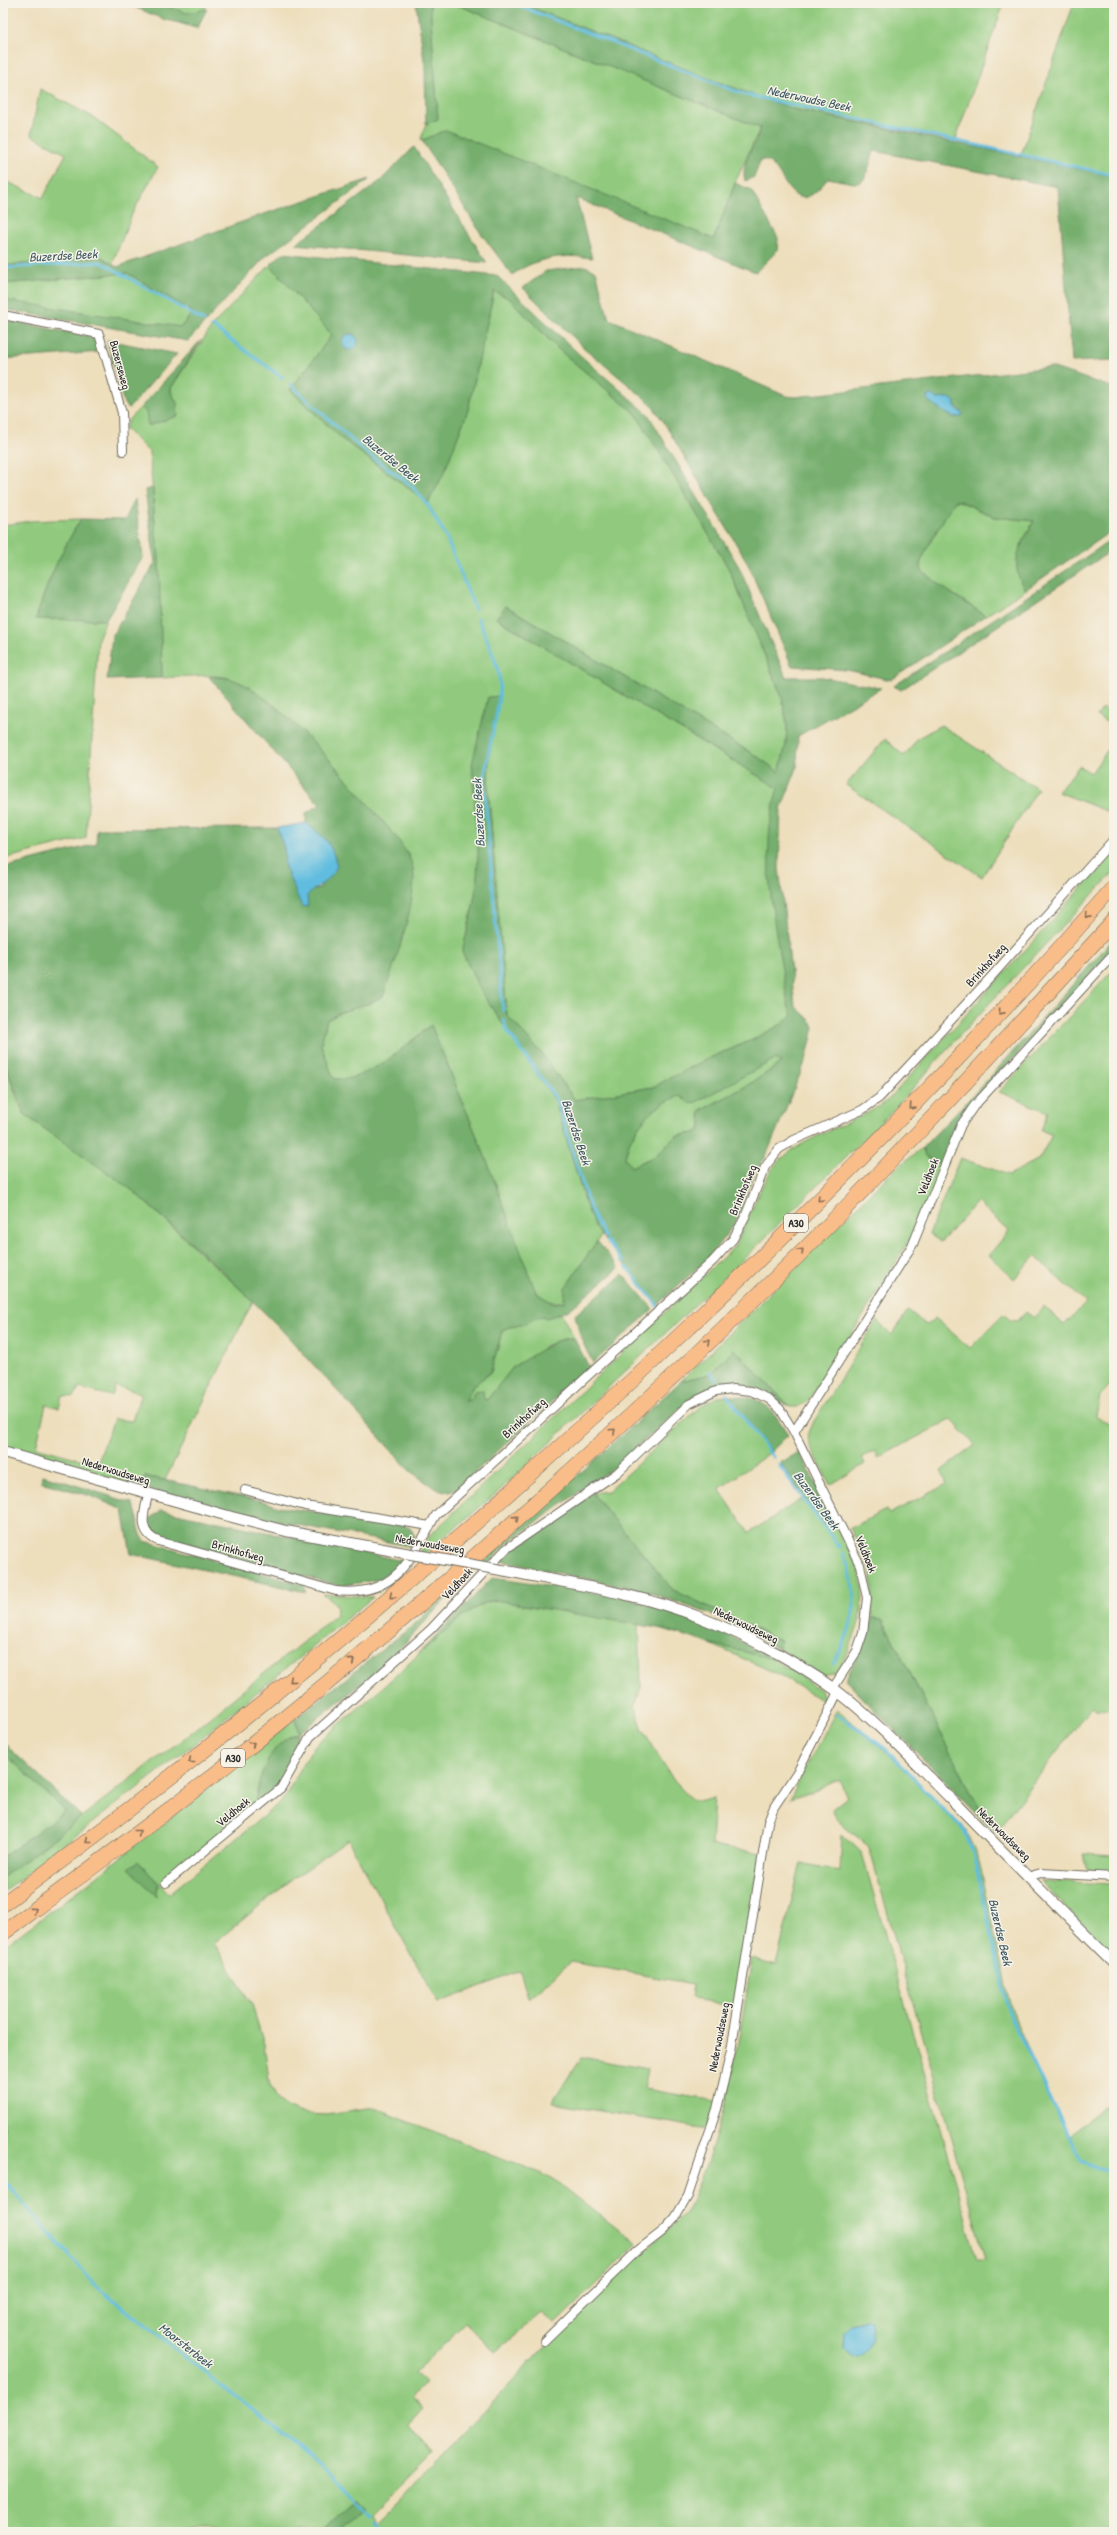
<svg xmlns="http://www.w3.org/2000/svg" width="1117" height="2535" viewBox="0 0 1117 2535" font-family="'Patrick Hand',sans-serif">
	<style>
		.green { fill: #91ca7e; stroke: #5e7a54; fill-rule: evenodd }
		.forest { fill: #74ae6d; stroke: #506c4c; fill-rule: evenodd }
		.water { fill: #61bddf; stroke: #467485 }
		.lines { fill: none; stroke-linecap: round; stroke-linejoin: round }
		.stream { stroke: #61bddf; stroke-width: 3 }
		.minor-casing { stroke: #6f6a5e; stroke-width: 10 }
		.tertiary-casing { stroke: #6f6a5e; stroke-width: 12 }
		.motorway-casing { stroke: #6f6a5e; stroke-width: 16 }
		.minor { stroke: #fff; stroke-width: 8 }
		.tertiary { stroke: #fff; stroke-width: 10 }
		.motorway { stroke: #f8bd89; stroke-width: 15 }
		.tertiary-bridge-casing { stroke: #6f6a5e; stroke-width: 12; stroke-linecap: butt }
		.tertiary-bridge { stroke: #fff; stroke-width: 10 }
		.oneway { stroke: #876d55 }
		.labels { text-anchor: middle; stroke-width: 3; stroke-linejoin: round; paint-order: stroke }
		.shield { fill: #f7f3e8; stroke: #686764; stroke-width: 1 }
		.shield-label { font-size: 11px; font-weight: bold; fill: #2b2b2b }
		.street-label { font-size: 12px; fill: #2b2b2b; stroke: #f7f3e8 }
		.water-label { font-size: 13px; font-style: italic; fill: #3b5761; stroke: #f7f3e8 }
	</style>
	<rect width="100%" height="100%" fill="#f7f3e8"/>
	<filter id="ink" filterUnits="userSpaceOnUse"><feTurbulence type="fractalNoise" baseFrequency=".025" numOctaves="2"/><feDisplacementMap in="SourceGraphic" scale="8" xChannelSelector="R" yChannelSelector="G"/><feConvolveMatrix kernelMatrix="1 2 1 2 8 2 1 2 1" color-interpolation-filters="sRGB"/></filter>
	<filter id="wash" filterUnits="userSpaceOnUse"><feTurbulence type="fractalNoise" baseFrequency=".012" numOctaves="4" result="noise"/><feDisplacementMap in="SourceGraphic" scale="16" xChannelSelector="R" yChannelSelector="G"/><feGaussianBlur stdDeviation="0.9" result="paint"/><feColorMatrix in="noise" values="0 0 0 0 0 0 0 0 0 0 0 0 0 0 0 0 0 1.4 0 .05"/><feComposite in="paint" operator="in"/></filter>
	<g filter="url(#wash)">
		<rect width="100%" height="100%" fill="#eddebc"/>
		<path class="green" d="M130 3H207L198 29 166 19Z
			M430 3H453L760 128 735 183 714 240 675 224 421 139 426 124 438 119Z
			M521 3H1004L955 141 793 109 762 100Z
			M1074 3H1114V176L1021 155Z
			M40 89 93 117 158 167 133 212 112 264 100 256 3 266V180L43 198 66 154 31 135Z
			M270 265 332 335 290 390 428 503 444 473 468 410 494 291 510 299 558 349 636 414 699 518 729 569 782 697 787 724 786 745 779 772 758 757 506 606 496 618 778 788 770 828 769 856 792 1015 782 1024 752 1040 705 1060 653 1087 575 1100 542 1054 507 1015 488 787V697L477 882 472 912 462 952 483 995 555 1100 586 1205 601 1236 565 1288 564 1302C546 1303 537 1297 530 1281L487 1161 431 1025C408 1042 364 1088 333 1078L321 1044 327 1020 350 1008 372 1003 395 962 406 922 414 882 413 870 409 856C368 806 288 698 228 678 211 673 180 677 162 678 160 602 157 527 149 452L125 428 130 418 141 407 146 412 177 403 171 392V388L213 325Z
			M127 273 193 312 181 327 173 328 3 300V284Z
			M955 501H959L995 517 1034 521C1020 545 1009 563 1025 590L985 616C973 605 921 577 920 566 920 557 948 512 955 501Z
			M81 519C61 551 46 584 36 619L106 620 98 639 86 838 3 859V525L30 521Z
			M1103 708 1114 717V727L1097 716Z
			M941 725 1038 789 982 877 846 785 885 739 904 756 918 738Z
			M1114 741V814L1058 792 1079 766 1091 773Z
			M1114 850V872L970 1024 895 1108 753 1250 498 1492 418 1559H415L431 1534 734 1247C748 1223 762 1177 780 1160 809 1133 855 1125 888 1100L1050 923Z
			M1114 969V1381L1100 1396 1096 1417 1114 1425V1710L1096 1709 1092 1706 997 1831 988 1825 883 1620 872 1618V1574L850 1528 886 1510 889 1514 947 1484 941 1471 975 1445 951 1419 878 1458 875 1451 862 1457 865 1464 830 1485 809 1443 808 1435 814 1421 877 1320 892 1335 908 1310 926 1325 935 1318 970 1348 1004 1314 1010 1320 1018 1321 1026 1312 1034 1318 1044 1306 1064 1325 1086 1303 1035 1256 1014 1279 989 1255 1009 1231 977 1202 941 1242 929 1234 960 1158 1009 1175 1039 1159 1052 1135 1041 1130 1048 1112 999 1092Z
			M3 1058 18 1101 25 1115 132 1190 253 1301 165 1480 145 1476 140 1481 139 1487 3 1450ZM115 1386 141 1393 132 1421 114 1419 97 1464 36 1447 46 1405 59 1408 62 1396 74 1397 79 1388 112 1396Z
			M775 1059 781 1062C757 1082 729 1096 700 1110L701 1129 695 1133 676 1136 655 1156 631 1167 625 1158C629 1131 654 1104 680 1096L689 1103 696 1102Z
			M922 1148 925 1156 944 1166 921 1221 850 1337 807 1402 797 1407H790L734 1349 710 1374 681 1381 894 1170Z
			M561 1313 574 1338H566L545 1346 536 1355 514 1366 487 1400 475 1391 470 1400 465 1401 473 1386 491 1372 502 1332 506 1328 525 1324 535 1318 542 1316 547 1318Z
			M727 1396 771 1452 719 1489 749 1533 806 1496 827 1526 836 1521C871 1586 872 1608 837 1672L822 1675 777 1648 781 1641 673 1590 592 1493 608 1491 702 1405 717 1397Z
			M323 1594 373 1597 189 1748 3 1892V1877L188 1735 335 1616 337 1609 335 1603Z
			M495 1600 639 1624 641 1685 635 1707 643 1730 674 1781 690 1798 698 1802 714 1798 711 1845 761 1853 735 2005 691 1999 693 1984 571 1962 528 1998 520 1971 438 2003 348 1840 290 1881 214 1943 252 2005 264 2044 270 2087 276 2098 288 2108 305 2114 327 2115 374 2108 543 2174 565 2188 637 2244 555 2324 541 2313 495 2352 465 2323 414 2373 425 2383 411 2397 422 2409 408 2424 434 2451 371 2513 375 2522 435 2463 601 2289 679 2220 688 2209C725 2130 739 2043 752 1958L776 1965 801 1863 840 1871 842 1834 862 1853 977 2259H985L869 1847 838 1820 832 1809 847 1797 839 1779 818 1790 790 1799 837 1709 888 1753 966 1831 976 1852 1011 2008 1031 2057 1068 2136 1114 2099V2532H341L365 2507 356 2498 325 2532H3V1947L83 1887 295 1719 299 1733C269 1741 257 1780 255 1808L160 1883 169 1894 283 1800 310 1752 320 1741C347 1717 376 1694 403 1669 422 1651 471 1603 495 1600ZM139 1862 159 1884 156 1890 130 1868ZM867 2320 870 2322 872 2327 852 2324Z
			M711 1642 773 1659 821 1690 826 1703 780 1675 708 1643Z
			M3 1752 66 1811 3 1857Z
			M1083 1854 1114 1856V1871L1087 1870Z
			M1040 1881 1114 1884V1954Z
			M581 2057 648 2069 644 2089 716 2101 707 2129 552 2103Z"/>
		<path class="forest" d="M125 3H159L187 13 207 9 198 26 165 20Z
			M416 3H430L438 119 426 124 425 68Z
			M453 3H521L704 77 793 109 1114 176V360L1072 362 1058 187 874 151C861 189 869 186 828 178 788 232 785 157 761 160L754 177 745 181C740 161 756 146 760 128Z
			M446 130 714 239 735 183 751 190 778 238 777 251 756 272 750 270 576 198 592 258C562 254 537 257 512 275L480 232 421 139 423 140Z
			M414 147 487 263 296 244 379 182Z
			M370 179 265 257 188 341 3 309V300L181 327 193 312 127 273 3 284V266L100 256 117 267 264 214Z
			M283 253 497 276 581 356 648 414 739 567 786 677H822L881 688 798 736 797 768 781 809 779 868 795 1006 811 1021 814 1027 811 1040 806 1060 766 1156 753 1175 736 1222 707 1259 657 1305 595 1227 586 1205 555 1100 483 995 462 952 472 912 477 882 478 849 472 764 488 697 500 696 489 756 488 787 507 1015 542 1054 575 1100 653 1087 705 1060 752 1040 782 1024 792 1015 788 1006C778 937 756 857 778 788L496 618 506 606 758 757 779 772 786 745 787 724 782 697 729 569 699 518 636 414 558 349 510 299 494 291 468 410 444 473 428 503 342 439 290 390 332 335 270 265ZM775 1059 781 1062C757 1082 728 1096 700 1111L701 1129 695 1133 676 1136 655 1156 631 1167 625 1158C629 1131 654 1104 680 1096L689 1103 696 1102Z
			M585 266 596 271 608 316 612 320 786 396 795 397 1051 367 1114 388V529L1025 590C1008 562 1020 547 1034 521L995 517 960 501H955C948 512 920 557 920 566 921 577 973 606 985 616L891 680 847 670 792 666 747 562 663 421 649 402 583 347 523 288 546 271ZM949 398 963 414 954 418 927 399Z
			M3 320 98 338 101 352 3 359Z
			M107 340 177 354 129 408 124 404Z
			M201 340 171 388V392L177 403 178 416 148 426 146 412 141 407Z
			M153 488 154 517 159 555 162 678 107 680 112 636 155 563 145 490Z
			M135 499 143 557 106 620 36 619C46 584 61 551 81 519L125 520Z
			M1114 538V549L901 690 894 686Z
			M209 677C215 677 221 677 227 678 275 687 364 800 398 839 404 849 411 858 413 869 419 896 393 969 383 996 366 1007 345 1008 327 1020L321 1044 333 1078C361 1087 410 1043 431 1025L487 1161 536 1293 553 1303 564 1302 565 1288 597 1241 619 1268 569 1310 547 1318 542 1316 535 1318 525 1324 506 1328 502 1331 491 1372 473 1386 465 1401 470 1400 475 1391 483 1390 484 1399 487 1400 514 1366 556 1341 574 1338 589 1367 457 1489 450 1492 436 1489 410 1471 280 1328 220 1269 132 1190 25 1115 3 1058V868L96 844 97 829 277 828 284 848 285 867 296 889 307 896 311 891 321 887 313 829 306 823V813L320 805Z
			M1114 938V949L965 1111 956 1128 944 1166 925 1156 922 1148 993 1074Z
			M623 1274 653 1309 593 1363 581 1339 575 1315Z
			M734 1349 790 1407 762 1391 742 1386 719 1387 688 1402 613 1468 513 1539 482 1570 475 1569 681 1381 710 1374Z
			M727 1396C761 1395 772 1407 788 1435L771 1452Z
			M799 1452 836 1521 827 1526 780 1463Z
			M43 1475 132 1503C140 1515 136 1530 145 1541L304 1585 306 1592 131 1554 123 1510 91 1496 41 1482Z
			M145 1476 263 1501 279 1507 401 1524 410 1527 415 1537 414 1547 225 1511 139 1487 140 1481Z
			M592 1493 673 1590 781 1641 777 1648 713 1615 648 1592 502 1561 517 1545Z
			M162 1510 403 1561 381 1579 341 1586 217 1553 157 1534 151 1526 150 1519Z
			M470 1573 385 1665 299 1733 289 1762 280 1781 270 1795 255 1808C257 1779 269 1741 299 1733L295 1719 417 1622Z
			M492 1578 623 1597 668 1611 723 1632 773 1659 708 1643 663 1629 495 1600C472 1603 437 1639 418 1654Z
			M872 1618 882 1619 988 1825 845 1680 868 1637Z
			M3 1742 82 1817 3 1877V1857L65 1811 3 1752Z
			M138 1861 159 1884 156 1890 157 1897 129 1868Z
			M356 2498 365 2507 341 2532H325Z"/>
		<path class="water" d="M342 342a8 8 0 1 1 16 0a8 8 0 1 1-16 0Z
			M932 395 937 399C945 399 946 395 954 401L956 408 963 414 961 417C949 418 936 407 927 399L928 396Z
			M306 823C326 839 330 840 337 866 329 884 317 884 307 896L308 906 302 907 285 867 284 848 277 828Z
			M867 2320 871 2322C874 2335 868 2356 853 2358L843 2349 844 2333 852 2324Z"/>
		<g class="lines">
			<path class="stream" d="M512 3 743 94 1114 175
				M3 268 101 262 204 321
				M212 326 283 378
				M290 384 364 451 411 485 428 505 446 537 475 609
				M478 618C485 636 496 657 499 676 503 705 485 753 484 785L503 1011
				M504 1020 506 1029 557 1100 586 1196 594 1218 605 1237
				M607 1241 623 1262
				M627 1267 658 1306
				M710 1372 716 1380
				M727 1395 773 1457
				M779 1465 839 1547
				M833 1664C856 1624 861 1596 843 1553
				M837 1714 886 1749 964 1831 973 1853 1009 2014 1081 2161 1114 2174
				M3 2180 97 2287 303 2450 368 2514
				M373 2521 381 2532"/>
		</g>
	</g>
	<g filter="url(#ink)">
		<g class="lines">
			<defs>
				<path id="minor" d="M3 315 99 334 122 413 123 451
					M245 1490 305 1506 430 1526
					M148 1495C144 1513 137 1532 158 1541L336 1591C396 1598 411 1558 436 1515L713 1261 733 1239 745 1217 765 1167 779 1149 794 1140 862 1110 879 1098 991 977 1114 839
					M833 1688 857 1651 863 1633 867 1598 860 1565 794 1432 913 1244 961 1125 974 1106 1114 954
					M1027 1877 1041 1873 1114 1877
					M166 1883 281 1788 310 1737 431 1629 506 1549 617 1473 689 1404 716 1391 733 1389 751 1391 769 1399 780 1409 794 1432
					M544 2341 636 2252 663 2231 675 2218 688 2196 717 2109 731 2051 768 1822 774 1807 799 1769 838 1692"/>
				<path id="tertiary" d="M3 1452 232 1517 286 1531 394 1551
					M507 1571C571 1584 638 1593 699 1617 747 1636 796 1661 837 1691 879 1723 914 1762 951 1799 1005 1854 1059 1909 1114 1963"/>
				<path id="motorway" d="M3 1904C246 1726 475 1531 693 1323 839 1184 981 1039 1114 887
					M3 1933C94 1866 186 1799 274 1727 440 1591 600 1448 754 1299 879 1178 997 1049 1114 921"/>
			</defs>
			<use href="#minor" class="minor-casing"/>
			<use href="#tertiary" class="tertiary-casing"/>
			<use href="#motorway" class="motorway-casing"/>
			<use href="#minor" class="minor"/>
			<use href="#tertiary" class="tertiary"/>
			<use href="#motorway" class="motorway"/>
			<defs>
				<path id="tertiary-bridge" d="M394 1551 507 1571"/>
			</defs>
			<use href="#tertiary-bridge" class="tertiary-bridge-casing"/>
			<use href="#tertiary-bridge" class="tertiary-bridge"/>
		</g>
		<defs><path id="oneway-chevron" d="M-2-3.5L2.5 0L-2 3.5" fill="none" stroke-width="1.6" stroke-linecap="round" stroke-linejoin="round"/></defs>
		<g class="oneway">
			<use href="#oneway-chevron" transform="translate(1088 916) rotate(132)"/>
			<use href="#oneway-chevron" transform="translate(1001 1012) rotate(132)"/>
			<use href="#oneway-chevron" transform="translate(912 1107) rotate(133)"/>
			<use href="#oneway-chevron" transform="translate(820 1199) rotate(135)"/>
			<use href="#oneway-chevron" transform="translate(801 1251) rotate(-45)"/>
			<use href="#oneway-chevron" transform="translate(708 1342) rotate(-43)"/>
			<use href="#oneway-chevron" transform="translate(613 1431) rotate(-43)"/>
			<use href="#oneway-chevron" transform="translate(516 1518) rotate(-42)"/>
			<use href="#oneway-chevron" transform="translate(392 1596) rotate(140)"/>
			<use href="#oneway-chevron" transform="translate(352 1661) rotate(-40)"/>
			<use href="#oneway-chevron" transform="translate(292 1680) rotate(140)"/>
			<use href="#oneway-chevron" transform="translate(252 1744) rotate(-38)"/>
			<use href="#oneway-chevron" transform="translate(191 1761) rotate(142)"/>
			<use href="#oneway-chevron" transform="translate(138 1832) rotate(-38)"/>
			<use href="#oneway-chevron" transform="translate(88 1841) rotate(142)"/>
			<use href="#oneway-chevron" transform="translate(34 1910) rotate(-36)"/>
		</g>
	</g>
	<g class="labels">
		<g class="shield">
			<rect x="784" y="1214" width="24" height="18" rx="3"/>
			<rect x="221" y="1749" width="24" height="18" rx="3"/>
		</g>
		<g class="shield-label">
			<text x="796" y="1227">A30</text>
			<text x="233" y="1762">A30</text>
		</g>
		<g class="street-label">
			<text transform="translate(120 365) rotate(75)" y="4">Buzerseweg</text>
			<text transform="translate(986 965) rotate(-48)" y="4">Brinkhofweg</text>
			<text transform="translate(928 1177) rotate(-68)" y="4">Veldhoek</text>
			<text transform="translate(743 1190) rotate(-67)" y="4">Brinkhofweg</text>
			<text transform="translate(524 1418) rotate(-42)" y="4">Brinkhofweg</text>
			<text transform="translate(116 1471) rotate(17)" y="4">Nederwoudseweg</text>
			<text transform="translate(430 1544) rotate(10)" y="4">Nederwoudseweg</text>
			<text transform="translate(238 1551) rotate(16)" y="4">Brinkhofweg</text>
			<text transform="translate(866 1554) rotate(68)" y="4">Veldhoek</text>
			<text transform="translate(457 1584) rotate(-47)" y="4">Veldhoek</text>
			<text transform="translate(746 1625) rotate(26)" y="4">Nederwoudseweg</text>
			<text transform="translate(233 1812) rotate(-39)" y="4">Veldhoek</text>
			<text transform="translate(1004 1834) rotate(45)" y="4">Nederwoudseweg</text>
			<text transform="translate(719 2037) rotate(-79)" y="4">Nederwoudseweg</text>
		</g>
		<g class="water-label">
			<text transform="translate(809 98) rotate(12)" y="5">Nederwoudse Beek</text>
			<text transform="translate(63 255) rotate(-3)" y="5">Buzerdse Beek</text>
			<text transform="translate(391 458) rotate(39)" y="5">Buzerdse Beek</text>
			<text transform="translate(478 813) rotate(-93)" y="5">Buzerdse Beek</text>
			<text transform="translate(577 1132) rotate(72)" y="5">Buzerdse Beek</text>
			<text transform="translate(817 1500) rotate(54)" y="5">Buzerdse Beek</text>
			<text transform="translate(1001 1932) rotate(77)" y="5">Buzerdse Beek</text>
			<text transform="translate(186 2345) rotate(38)" y="5">Moorsterbeek</text>
		</g>
	</g>
	<rect width="1117" height="2535" fill="none" stroke="#f7f3e8" stroke-width="16"/>
</svg>
